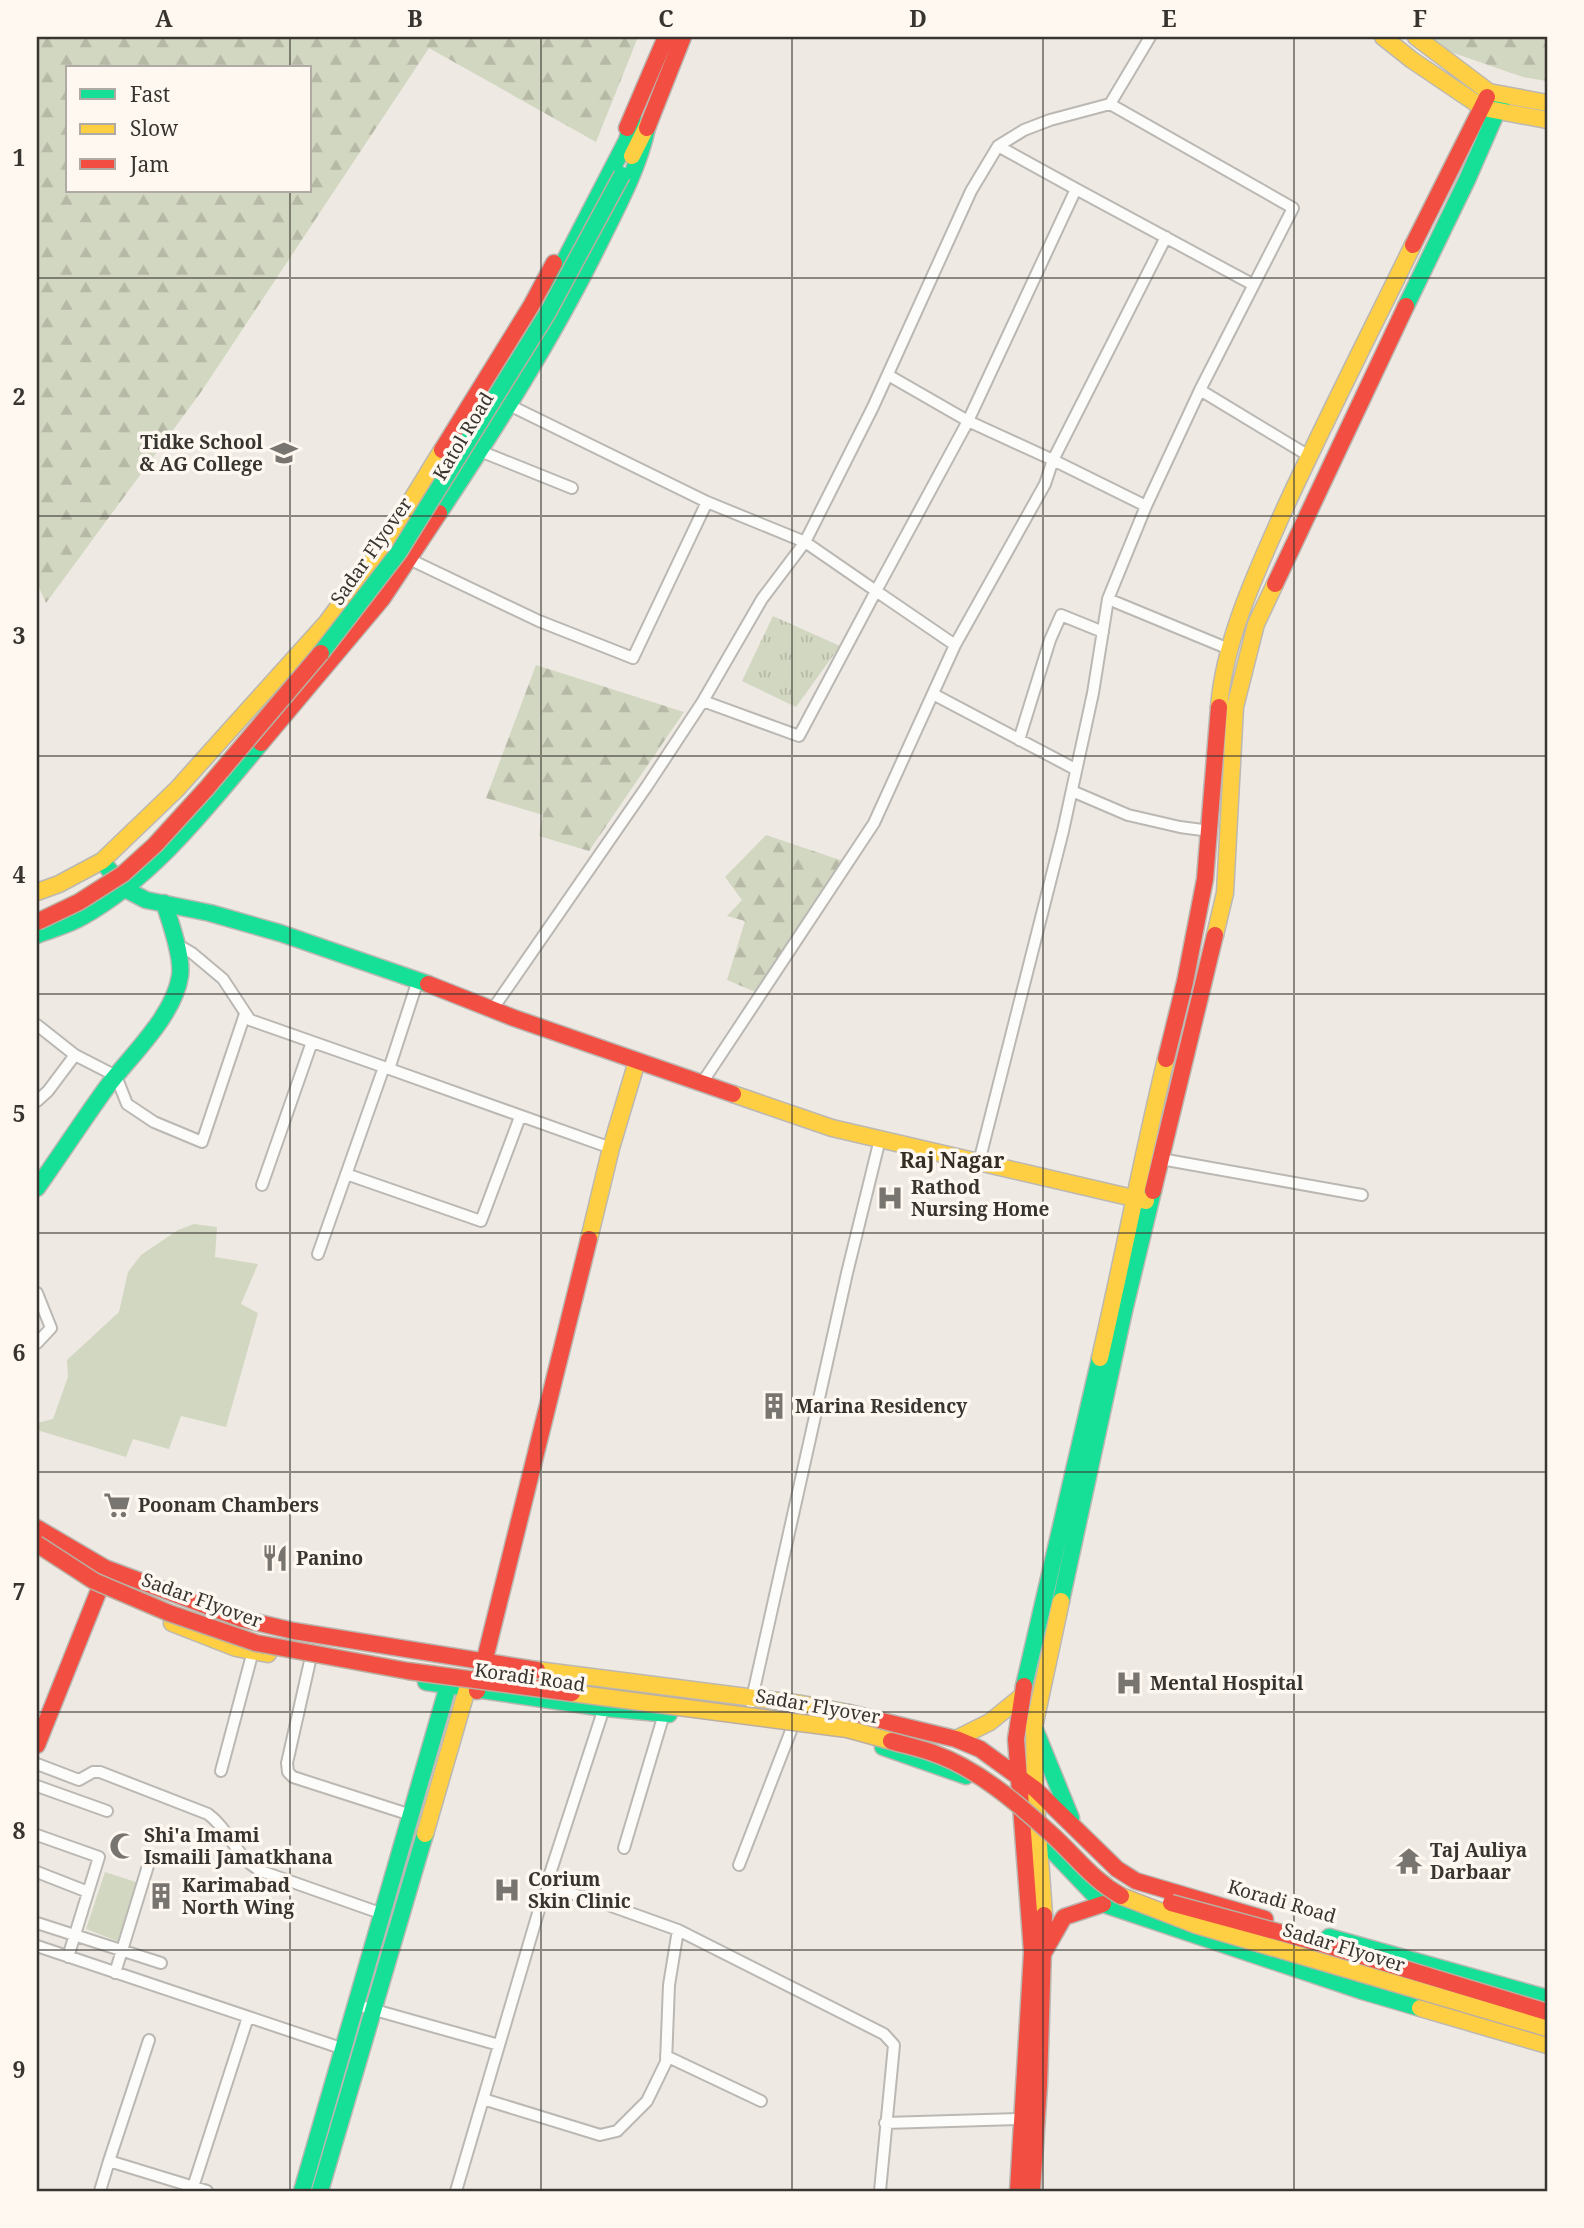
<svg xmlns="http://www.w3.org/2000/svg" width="1584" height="2228" viewBox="0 0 1584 2228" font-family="'Noto Serif',serif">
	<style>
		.grass { fill: #d2d7c1 }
		.forest { fill: url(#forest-firs); fill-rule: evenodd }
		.park { fill: url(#park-tufts) }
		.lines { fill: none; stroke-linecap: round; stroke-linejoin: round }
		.street-casing { stroke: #bbb8b3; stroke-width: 14 }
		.fast-casing { stroke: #bbb8b3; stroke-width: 19 }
		.slow-casing { stroke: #bbb8b3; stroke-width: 19 }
		.jam-casing { stroke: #bbb8b3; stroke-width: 19 }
		.street { stroke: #fcfcfb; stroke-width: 10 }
		.fast { stroke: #16e098; stroke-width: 16 }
		.slow { stroke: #ffcf43; stroke-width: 16 }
		.jam { stroke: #f24e42; stroke-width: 16 }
		.fast-bridge-casing { stroke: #bbaea0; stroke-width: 19; stroke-linecap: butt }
		.slow-bridge-casing { stroke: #bbaea0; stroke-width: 19; stroke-linecap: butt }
		.jam-bridge-casing { stroke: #bbaea0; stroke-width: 19; stroke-linecap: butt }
		.fast-bridge { stroke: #16e098; stroke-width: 16 }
		.slow-bridge { stroke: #ffcf43; stroke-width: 16 }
		.jam-bridge { stroke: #f24e42; stroke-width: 16 }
		.grid { fill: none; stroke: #383530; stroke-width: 2; stroke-opacity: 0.55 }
		.labels { text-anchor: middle; stroke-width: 7; stroke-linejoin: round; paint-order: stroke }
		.street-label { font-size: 19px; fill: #383530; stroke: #fef8f1 }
		.poi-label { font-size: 19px; font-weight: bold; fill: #383530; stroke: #fef8f1; text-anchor: start }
		.neighbourhood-label { font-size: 21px; font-weight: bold; fill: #342d23; stroke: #fef8f1 }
		.neatline { fill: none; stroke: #383530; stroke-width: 2.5 }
		.grid-label { font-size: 23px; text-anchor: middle; font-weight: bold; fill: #383530 }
	</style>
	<defs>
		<pattern id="forest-firs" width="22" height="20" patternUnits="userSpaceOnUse" patternTransform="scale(1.75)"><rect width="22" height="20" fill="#d2d7c1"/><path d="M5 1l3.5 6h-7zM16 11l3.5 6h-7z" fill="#b5b9a6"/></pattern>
		<pattern id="park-tufts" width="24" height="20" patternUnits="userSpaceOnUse" patternTransform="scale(1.75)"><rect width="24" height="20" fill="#d2d7c1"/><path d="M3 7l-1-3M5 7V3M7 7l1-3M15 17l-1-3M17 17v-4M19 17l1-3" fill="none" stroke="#b5b9a6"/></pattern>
	</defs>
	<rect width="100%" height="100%" fill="#eee9e3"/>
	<path class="grass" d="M194 1224 217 1227 215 1257 258 1264 241 1304 258 1313 226 1427 181 1416 169 1449 133 1439 126 1457 37 1430V1423L53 1419 68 1377 67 1360 119 1312 128 1272 141 1255 178 1230Z
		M105 1872 142 1884 122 1943 86 1929Z"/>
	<path class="forest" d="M37 37H638L596 142 429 48 201 392 46 603 37 583ZM68 68H310V191H68Z
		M1407 37H1547V81L1523 77Z
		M536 665 684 712 589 851 539 836 543 815 486 798Z
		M766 835 843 861 758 993 727 980 745 921 727 916 742 900 725 877Z"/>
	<path class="park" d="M773 616 840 646 796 707 742 681Z"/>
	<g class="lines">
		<defs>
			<path id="street" d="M998 146 1076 189
				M888 375 968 421 1053 460 1146 506
				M1200 390 1309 456
				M507 404 707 502 805 542 876 591 799 736 703 701
				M480 451 572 488
				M409 559 539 621 633 658 707 502
				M1108 599 1229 649
				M955 645 1045 484 1053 460 1166 237
				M933 694 1075 769
				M1019 740 1050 640 1061 615 1103 632
				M1072 791 1128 815 1180 827 1210 831
				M175 943 192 953 223 979 250 1020 384 1067
				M492 1010 647 786 703 701 762 599 805 542 873 407 971 191 998 146 1024 130 1050 120 1110 104 1150 37
				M37 1025 75 1055 116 1076 127 1104 154 1122 202 1142 245 1014
				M389 1069 418 980
				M702 1083 874 823 955 645 876 591 968 421 1076 189 1252 284
				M37 1101 48 1091 75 1055
				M1161 1159 1362 1195
				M979 1162 1063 831 1093 693 1108 599 1146 506 1200 390 1293 208 1110 104
				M346 1174 481 1221 520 1117
				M262 1185 312 1042
				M318 1254 384 1067 611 1148
				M37 1293 51 1328 37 1343
				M310 1661 287 1763 288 1772 293 1777 411 1815
				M751 1703 847 1273 880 1139
				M37 1764 79 1780 93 1772H100L208 1814C230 1830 236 1858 261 1871L383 1914
				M221 1771 253 1651
				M37 1786 107 1811
				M37 1835 99 1857 68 1957
				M624 1848 664 1714
				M739 1865 792 1728
				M37 1872 88 1892
				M546 1886 597 1901 678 1930 884 2034 894 2045 880 2191
				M37 1923 161 1963
				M37 1946 344 2049
				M115 1973 151 1856
				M357 2005 499 2045
				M666 2056 761 2101
				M483 2099 600 2135 617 2131 647 2101 666 2062 669 1985 678 1930
				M885 2123 1021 2119
				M109 2161 149 2040
				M193 2187 248 2017
				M100 2191 109 2161 207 2191
				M456 2191 546 1886 604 1708"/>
			<path id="fast" d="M553 283 627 140 633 116
				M1406 306 1467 180 1502 100
				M439 513C496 427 552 339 598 246 617 207 638 170 647 128
				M102 861 125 889 146 900 210 913 280 933 428 984
				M37 935C52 929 69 925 82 917 155 876 208 806 261 743
				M37 1188C61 1154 83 1120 107 1087 131 1055 174 1016 180 976 183 957 170 921 164 903
				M1061 1601 1124 1311 1153 1191
				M426 1682 604 1708 669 1714
				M1024 1686 1100 1358
				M1034 1727 1071 1818
				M883 1747 966 1776
				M1024 1821 1103 1904 1362 1991 1420 2008
				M1329 1937 1547 1998
				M302 2191 448 1686
				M320 2191 425 1834"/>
			<path id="slow" d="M1383 37 1412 60 1483 108 1547 120
				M1416 37 1489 92 1547 103
				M632 156 647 126
				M1219 707C1225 638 1256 573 1284 510 1325 421 1370 333 1413 245
				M37 892 59 884 102 861 177 789 327 622 382 548 442 450
				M1215 935 1225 893 1235 707 1256 624 1275 584
				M733 1094 832 1128 1146 1201
				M589 1239 611 1148 637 1061
				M1100 1358C1123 1258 1142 1158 1166 1059
				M172 1623 236 1648 268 1654
				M537 1670 802 1704 849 1713
				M956 1739 990 1722 1022 1696
				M425 1834 467 1689
				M1044 1915 1035 1789 1034 1727 1061 1601
				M1420 2008 1547 2045"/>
			<path id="jam" d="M627 128 666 37
				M647 128 683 37
				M1413 245 1487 97
				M442 450 531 306 554 263
				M1275 584 1406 306
				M261 743 382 599 439 513
				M428 984 514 1018 733 1094
				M1166 1059 1185 982 1205 879 1219 707
				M1153 1191 1215 935
				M37 1528 105 1568 242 1619 294 1631 537 1670
				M477 1691 589 1239
				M849 1713 956 1739 980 1749 1035 1789 1117 1869 1136 1881 1265 1919
				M37 1745 99 1590
				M1044 1952 1064 1917 1103 1904
				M1018 2191 1032 1952 1016 1739 1024 1686
				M1032 2191 1039 2085 1044 1915"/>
		</defs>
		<use href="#street" class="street-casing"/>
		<use href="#fast" class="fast-casing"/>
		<use href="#slow" class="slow-casing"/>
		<use href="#jam" class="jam-casing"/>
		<use href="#street" class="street"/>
		<use href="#fast" class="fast"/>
		<use href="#slow" class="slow"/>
		<use href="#jam" class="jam"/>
		<defs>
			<path id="fast-bridge" d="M321 653 399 552 547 314 622 175"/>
			<path id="slow-bridge" d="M572 1693 847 1729 891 1741
				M1121 1896 1196 1925 1547 2028"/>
			<path id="jam-bridge" d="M37 922 79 902 123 874 155 845 206 789 321 653
				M37 1544 94 1581 169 1613 256 1643 408 1671 572 1693
				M891 1741C905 1745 919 1748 933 1753 976 1768 1015 1801 1049 1832 1075 1855 1090 1878 1121 1896
				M1171 1903 1326 1945 1547 2012"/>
		</defs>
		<use href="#fast-bridge" class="fast-bridge-casing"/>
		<use href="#slow-bridge" class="slow-bridge-casing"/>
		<use href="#jam-bridge" class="jam-bridge-casing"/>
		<use href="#fast-bridge" class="fast-bridge"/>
		<use href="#slow-bridge" class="slow-bridge"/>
		<use href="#jam-bridge" class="jam-bridge"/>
	</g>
	<path class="grid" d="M290 37V68M541 37V2191M792 37V2191M1043 37V2191M1294 37V2191M290 191V2191M37 278H1547M37 516H1547M37 756H1547M37 994H1547M37 1233H1547M37 1472H1547M37 1712H1547M37 1950H1547"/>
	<defs>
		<symbol id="school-bare" viewBox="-9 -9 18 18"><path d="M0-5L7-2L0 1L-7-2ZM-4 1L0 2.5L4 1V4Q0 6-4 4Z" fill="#78746f" stroke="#fef8f1" stroke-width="2.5" paint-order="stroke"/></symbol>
		<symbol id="hospital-bare" viewBox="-9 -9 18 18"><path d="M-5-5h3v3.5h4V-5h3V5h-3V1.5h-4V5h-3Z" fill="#78746f" stroke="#fef8f1" stroke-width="2.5" paint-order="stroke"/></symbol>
		<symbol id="building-bare" viewBox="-9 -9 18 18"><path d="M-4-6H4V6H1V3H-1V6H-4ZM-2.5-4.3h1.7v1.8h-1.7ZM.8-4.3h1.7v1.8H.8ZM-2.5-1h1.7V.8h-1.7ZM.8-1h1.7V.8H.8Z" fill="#78746f" stroke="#fef8f1" stroke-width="2.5" paint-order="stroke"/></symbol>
		<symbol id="supermarket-bare" viewBox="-9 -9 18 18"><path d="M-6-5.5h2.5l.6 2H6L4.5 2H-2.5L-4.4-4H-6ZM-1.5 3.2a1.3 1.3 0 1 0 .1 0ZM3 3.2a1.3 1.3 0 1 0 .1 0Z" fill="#78746f" stroke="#fef8f1" stroke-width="2.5" paint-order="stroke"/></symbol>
		<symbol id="restaurant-bare" viewBox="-9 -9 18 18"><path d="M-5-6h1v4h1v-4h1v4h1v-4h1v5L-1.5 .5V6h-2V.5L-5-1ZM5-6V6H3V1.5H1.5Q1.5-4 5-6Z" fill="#78746f" stroke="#fef8f1" stroke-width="2.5" paint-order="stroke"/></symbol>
		<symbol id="mosque-bare" viewBox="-9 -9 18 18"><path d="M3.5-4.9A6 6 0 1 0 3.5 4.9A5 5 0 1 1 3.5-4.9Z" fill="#78746f" stroke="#fef8f1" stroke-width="2.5" paint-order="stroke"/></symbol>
		<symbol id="temple-bare" viewBox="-9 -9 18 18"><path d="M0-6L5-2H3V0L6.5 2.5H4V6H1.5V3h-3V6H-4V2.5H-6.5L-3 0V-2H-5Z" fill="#78746f" stroke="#fef8f1" stroke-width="2.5" paint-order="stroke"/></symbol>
	</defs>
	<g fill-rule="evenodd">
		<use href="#school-bare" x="265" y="434" width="38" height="38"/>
		<use href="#hospital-bare" x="871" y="1179" width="38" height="38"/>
		<use href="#building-bare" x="755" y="1387" width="38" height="38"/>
		<use href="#supermarket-bare" x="98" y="1486" width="38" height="38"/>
		<use href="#restaurant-bare" x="256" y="1539" width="38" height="38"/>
		<use href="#hospital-bare" x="1110" y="1664" width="38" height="38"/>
		<use href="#mosque-bare" x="104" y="1827" width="38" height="38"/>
		<use href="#temple-bare" x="1390" y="1842" width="38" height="38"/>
		<use href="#hospital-bare" x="488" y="1871" width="38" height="38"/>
		<use href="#building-bare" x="142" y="1877" width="38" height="38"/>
	</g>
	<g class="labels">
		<g class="street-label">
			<text transform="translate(463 436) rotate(-59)" y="7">Katol Road</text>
			<text transform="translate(371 551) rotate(-55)" y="7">Sadar Flyover</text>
			<text transform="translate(202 1600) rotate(20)" y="7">Sadar Flyover</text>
			<text transform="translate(530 1677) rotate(8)" y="7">Koradi Road</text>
			<text transform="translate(818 1706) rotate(10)" y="7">Sadar Flyover</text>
			<text transform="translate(1282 1901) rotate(16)" y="7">Koradi Road</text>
			<text transform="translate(1344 1947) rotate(17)" y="7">Sadar Flyover</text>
		</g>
		<g class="poi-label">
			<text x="263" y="449" text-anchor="end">Tidke School<tspan x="263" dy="22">&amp; AG College</tspan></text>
			<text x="911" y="1194">Rathod<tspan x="911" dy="22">Nursing Home</tspan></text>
			<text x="795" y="1413">Marina Residency</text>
			<text x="138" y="1512">Poonam Chambers</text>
			<text x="296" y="1565">Panino</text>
			<text x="1150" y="1690">Mental Hospital</text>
			<text x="144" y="1842">Shi'a Imami<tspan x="144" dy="22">Ismaili Jamatkhana</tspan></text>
			<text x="1430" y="1857">Taj Auliya<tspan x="1430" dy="22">Darbaar</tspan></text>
			<text x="528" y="1886">Corium<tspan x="528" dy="22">Skin Clinic</tspan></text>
			<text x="182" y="1892">Karimabad<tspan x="182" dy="22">North Wing</tspan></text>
		</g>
		<g class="neighbourhood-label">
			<text x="952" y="1168">Raj Nagar</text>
		</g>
	</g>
	<rect width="1584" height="2228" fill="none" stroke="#fef8f1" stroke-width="77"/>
	<rect x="66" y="66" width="245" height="126" fill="#fef8f1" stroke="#afaaa4" stroke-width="2"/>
	<rect x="80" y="89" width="35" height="10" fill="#16e098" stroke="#afaaa4" stroke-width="2"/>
	<text x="130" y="102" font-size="21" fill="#383530">Fast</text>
	<rect x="80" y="124" width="35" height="10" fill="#ffcf43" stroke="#afaaa4" stroke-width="2"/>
	<text x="130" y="136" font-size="21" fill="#383530">Slow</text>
	<rect x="80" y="159" width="35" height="10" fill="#f24e42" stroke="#afaaa4" stroke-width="2"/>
	<text x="130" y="172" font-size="21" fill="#383530">Jam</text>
	<rect x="38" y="38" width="1508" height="2152" class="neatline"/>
	<g class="grid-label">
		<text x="164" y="27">A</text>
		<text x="415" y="27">B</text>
		<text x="666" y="27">C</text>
		<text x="918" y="27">D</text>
		<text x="1169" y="27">E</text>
		<text x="1420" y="27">F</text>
		<text x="19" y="166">1</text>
		<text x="19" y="405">2</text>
		<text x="19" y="644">3</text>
		<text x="19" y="883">4</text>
		<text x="19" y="1122">5</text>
		<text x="19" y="1361">6</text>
		<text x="19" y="1600">7</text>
		<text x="19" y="1839">8</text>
		<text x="19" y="2078">9</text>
	</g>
</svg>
